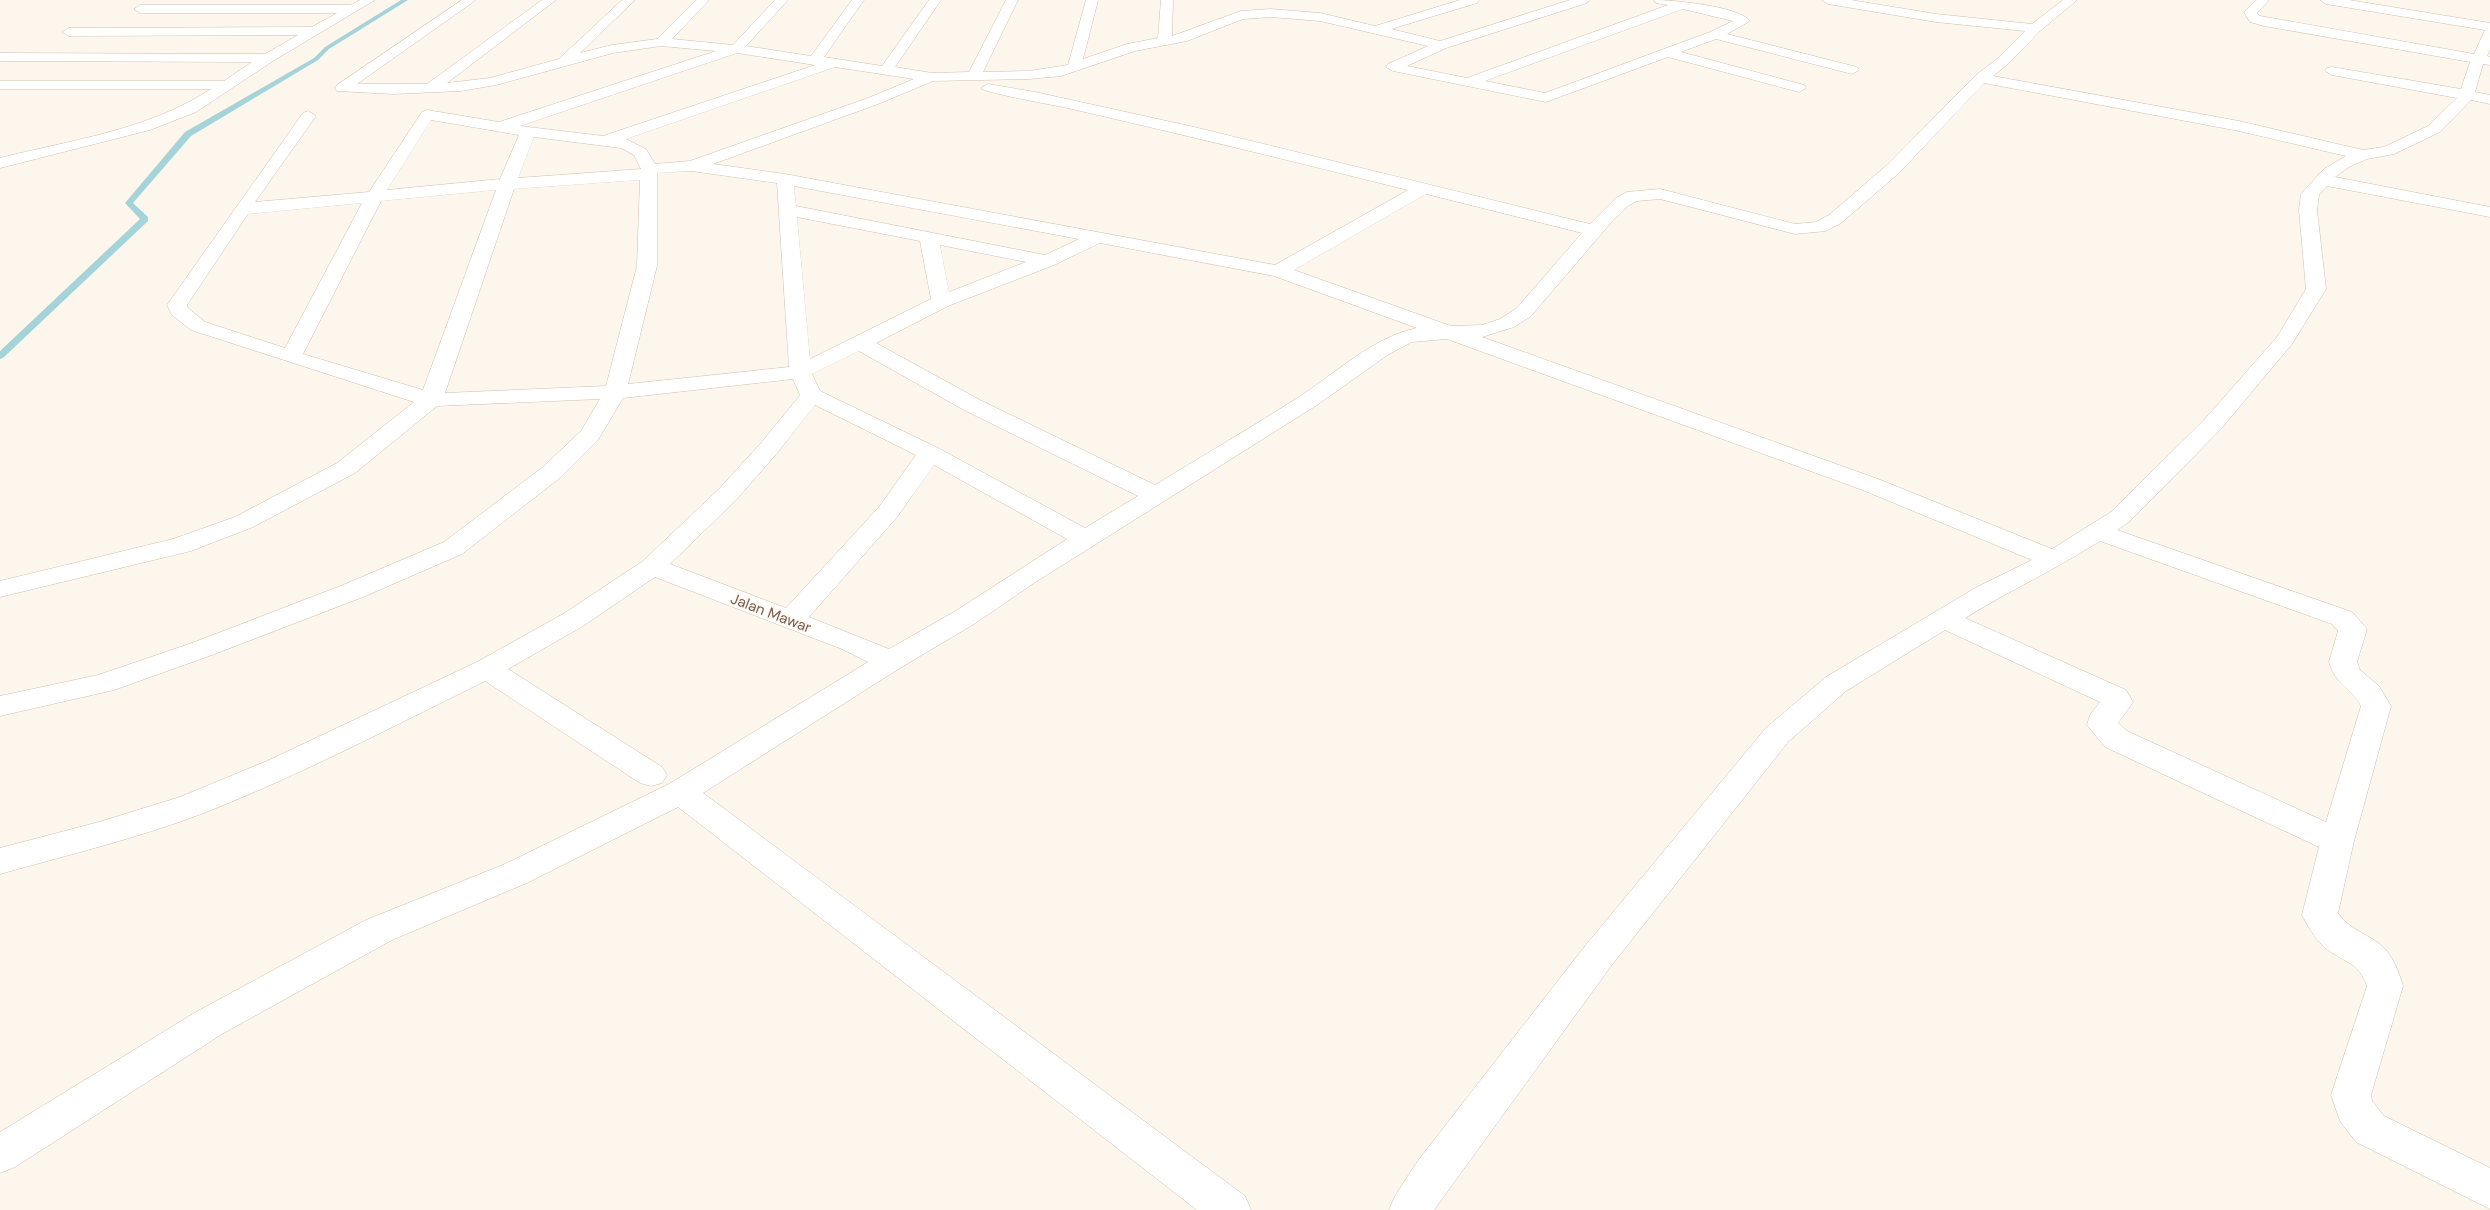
<svg xmlns="http://www.w3.org/2000/svg" width="2490" height="1210" viewBox="0 0 2490 1210" font-family="'DM Sans',sans-serif">
	<style>
		.lines { fill: none; stroke-linecap: round; stroke-linejoin: round }
		.stream { fill: #a5d3da; fill-rule: evenodd }
		.street-casing { stroke: #d1beb0; stroke-width: 1 }
		.street { fill: #fff; fill-rule: evenodd }
		.labels { text-anchor: middle; stroke-width: 4; stroke-linejoin: round; paint-order: stroke }
		.street-label { font-size: 15px; fill: #7a5c4d; stroke: #fffaf3 }
	</style>
	<rect width="100%" height="100%" fill="#fdf6ec"/>
	<g class="lines">
		<path class="stream" d="M401 0H408L329 49 318 60 191 136 133 203 148 217V221L3 358 0 359V351L140 219 125 203 185 132 314 58 325 47Z"/>
		<defs>
			<path id="street" d="M360 0H375L273 61 196 112 150 130 0 168V158C71 140 149 130 211 89H0V81H224L252 62 0 61V53L265 54 298 35 69 36 62 32 69 28 312 27 337 13H140L134 9 140 5H351Z
				M462 0H476L357 84H427L542 0H556L447 83 490 78 559 59 622 0H635L580 53 612 45 657 39 696 0H709L672 39 733 45 775 0H788L746 46 811 56 852 0H864L824 57 882 66 929 0H941L895 67 932 73 969 72 1006 0H1018L983 72 1029 71 1068 65 1086 0H1098L1083 59 1127 44 1158 38 1161 0H1173L1172 36 1241 11 1271 9 1320 13 1375 26 1460 0H1479L1477 3 1391 29 1440 41 1570 0H1589L1587 3 1446 48 1407 66 1467 78 1668 5 1656 3 1654 0C1673 0 1738 6 1750 21L1727 34 1857 67 1859 70 1852 74 1716 39 1681 52 1804 85 1806 88 1799 92 1668 57 1546 102 1393 71 1386 67 1388 64 1428 46 1320 21 1271 17 1243 19 1187 41 1135 51 1061 76 1029 79 933 81 878 104 713 164 785 174 1275 265 1408 190C1296 162 1185 135 1072 109 1060 106 984 93 981 88L988 84 1035 92 1194 127 1590 224 1616 198 1627 192 1660 189 1795 224 1816 222 1829 215 1887 165 1976 75 1998 58 2025 31 1936 22 1828 4 1822 0H1851L1936 14 2032 24 2063 0H2077L2040 31 2008 64 1993 76 2239 121 2363 150 2384 147 2428 126 2457 98 2332 75 2325 71 2327 68 2332 67 2461 89 2470 62 2264 26 2250 22 2244 12 2256 0H2269L2257 13 2260 16 2474 54 2485 30 2326 4 2320 0H2349L2490 23V49L2487 56 2490 57V65L2483 64 2475 92 2490 95V104L2471 100 2440 132 2394 154 2367 159 2349 167 2335 177 2490 207V217L2327 186 2319 195 2317 210 2326 289 2292 344 2220 430 2129 522 2117 530 2352 612 2367 629 2357 662 2360 670 2379 686 2391 706 2354 841 2338 913C2350 931 2370 934 2384 948 2394 958 2399 973 2403 986L2371 1095 2372 1101 2384 1116 2490 1168V1209L2356 1142 2340 1121 2331 1095 2367 986C2359 963 2346 963 2328 950 2316 941 2309 928 2302 915L2319 847 2105 747 2087 725 2090 715 2100 702 1945 630 1846 691 1788 742 1611 966 1434 1210H1389L1395 1196 1417 1162 1585 946 1766 728 1826 677 1977 587 2032 560 1860 489 1447 339 1412 342 1389 354 1317 405 1034 583 974 624 900 668 703 793 1245 1196 1251 1210H1197L678 807 529 882 392 940 222 1034 15 1167 0 1173V1132L196 1012 366 920 505 864 669 784 868 662 842 649 655 577 583 626 508 669 662 767 667 775 662 783 651 786 640 783 485 681C392 727 300 775 204 813 138 838 68 855 0 874V848L99 822 180 797 267 761 477 662 563 614 643 561 719 489 762 442 800 395 793 379 623 398 598 440 561 477 462 554 363 597 212 655 114 690 0 716V696L98 675 192 643 343 585 444 542 543 467 581 431 600 399 437 406 355 473 253 527 191 551 0 597V581L173 539 235 517 337 463 414 402 191 330 172 315 167 305 303 113 308 111 316 116 255 202 369 192 422 112 427 110 499 122 716 51 661 46 613 53 496 85 461 91 393 94 337 91 335 88 337 85ZM1683 9 1733 21 1710 32 1545 93 1485 81ZM737 53 815 65 603 136 520 126ZM835 67 914 79 868 98 690 161 655 164 646 149 626 139ZM1984 83 2239 131 2346 156 2324 169 2301 194 2299 210 2306 289 2277 337 2204 420 2111 512 2052 549 1878 479 1482 337 1514 327 1531 316 1614 219 1628 206 1637 201 1660 199 1795 234 1826 231 1841 223 1899 173ZM431 120 519 135 500 179 387 190ZM534 137 621 148 634 155 641 169 518 178ZM691 171 777 183 789 367 628 384 657 266V173ZM640 180 637 266 606 386 445 393 514 189ZM794 186 1079 239 1045 255 796 206ZM496 190 423 390 303 354 381 201ZM1426 194 1582 233 1517 308 1500 319 1482 325 1451 326 1294 270ZM362 203 285 348 205 322 188 308 187 305 248 214ZM797 217 920 241 931 299 810 359ZM1100 243 1274 276 1417 328C1374 337 1338 371 1302 395 1254 426 1204 455 1155 485L980 400 876 343 948 306 1054 265ZM940 245 1026 262 949 292ZM859 351 964 410 1138 496 1085 528 938 448 820 391 812 374ZM815 405 916 455 879 507 786 608 670 564 737 499 778 452ZM934 465 1067 539 954 612 889 649 809 617 897 517ZM2100 541 2332 624 2338 631 2329 662C2336 686 2351 687 2361 706L2326 822 2127 731 2118 723 2133 702 2126 690 1965 618C2009 591 2056 569 2100 541Z"/>
		</defs>
		<use href="#street" class="street-casing"/>
		<use href="#street" class="street"/>
	</g>
	<g class="labels">
		<g class="street-label">
			<text transform="translate(771 613) rotate(21)" y="5">Jalan Mawar</text>
		</g>
	</g>
</svg>
